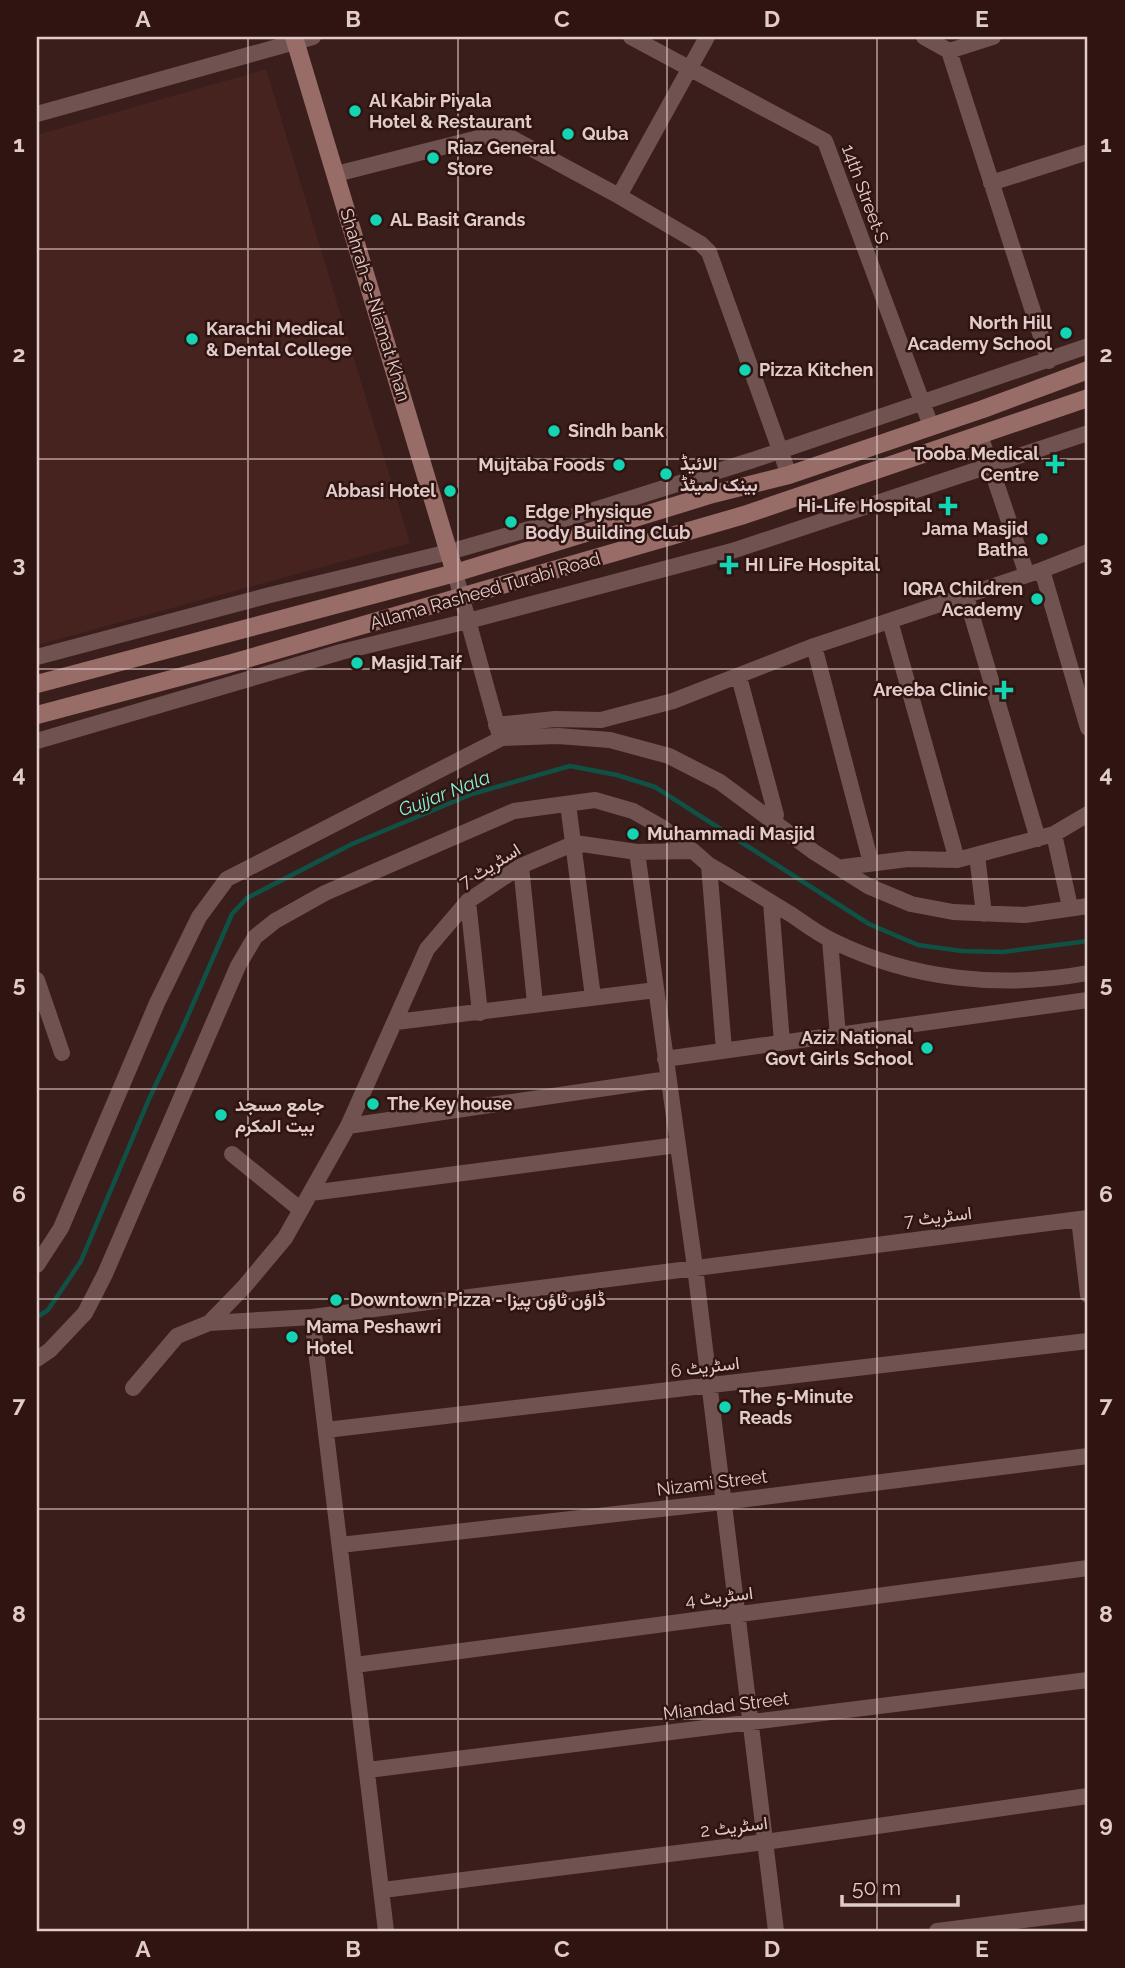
<svg xmlns="http://www.w3.org/2000/svg" width="1125" height="1968" viewBox="0 0 1125 1968" font-family="Raleway,Vazirmatn,sans-serif">
	<style>
		.built { fill: #472320 }
		.lines { fill: none; stroke-linecap: round; stroke-linejoin: round }
		.stream { stroke: #0f5245; stroke-width: 4.5 }
		.street { stroke: #705350; stroke-width: 16 }
		.secondary { stroke: #986c67; stroke-width: 18 }
		.grid { fill: none; stroke: #e0ccca; stroke-width: 2; stroke-opacity: 0.55 }
		.poi-dot { fill: #13d5b3; stroke: #301412; stroke-width: 2.5 }
		.labels { text-anchor: middle; stroke-width: 5; stroke-linejoin: round; paint-order: stroke }
		.poi-label { font-size: 18px; font-weight: bold; fill: #e0ccca; stroke: #301412; text-anchor: start }
		.street-label { font-size: 18px; fill: #e0ccca; stroke: #301412 }
		.water-label { font-size: 19px; font-style: italic; fill: #7ff4d8; stroke: #301412 }
		.neatline { fill: none; stroke: #e0ccca; stroke-width: 2.5 }
		.grid-label { font-size: 23px; text-anchor: middle; font-weight: bold; fill: #e0ccca }
	</style>
	<rect width="100%" height="100%" fill="#3a1e1b"/>
	<path class="built" d="M266 69 410 543 37 645V135Z"/>
	<g class="lines">
		<path class="stream" d="M37 1317 48 1310 81 1261 149 1099 183 1027 232 914 247 898 352 844 472 794 570 766 617 775 655 787 869 924 918 945 962 951 1003 952 1088 941"/>
		<path class="street" d="M631 37 825 141 931 426
			M924 37 949 51 993 37
			M949 51 1049 361
			M37 114 313 37
			M336 174 498 133 508 136 619 196 701 244 709 252 789 475
			M991 183 1088 152
			M619 196 707 37
			M980 435 1027 575
			M1042 570 1088 728
			M455 573 499 733
			M966 596 1038 839
			M890 621 957 860
			M814 646 871 863
			M37 657 270 595 449 552 585 513 753 460 1088 346
			M739 677 776 815 772 820
			M496 725 555 719 601 720 673 701 814 646 1042 570 1088 552
			M37 741 341 652 468 621 732 551 1088 433
			M568 804 593 997
			M1054 834 1070 907
			M637 852 695 1267 776 1931
			M977 855 984 914
			M709 865 724 1050
			M521 866 535 1003
			M843 870 844 867 908 859 957 860 1054 834 1088 814
			M468 901 480 1013
			M771 902 782 1043
			M830 940 838 1036
			M37 980 62 1053
			M396 1022 656 990
			M665 1059 1088 1000
			M348 1126 668 1079
			M232 1154 301 1210
			M311 1193 677 1145
			M1079 1219 1088 1295
			M37 1265 61 1228 157 1003 199 917 227 879 502 738 558 736 610 740 669 756 720 782 814 852 868 886 911 904 953 912 1025 915 1088 906
			M312 1317 386 1931
			M209 1323 312 1317 1088 1218
			M37 1359 50 1350 85 1313 105 1274 238 966 255 937 275 921 325 893 514 811 595 800 633 811 663 828 693 851
			M133 1388 177 1336 209 1323 244 1287 285 1238 348 1126 427 949 468 901 521 866 575 843 637 852 693 851 709 865C737 881 764 898 792 915 805 924 818 934 833 941 912 980 1001 989 1088 973
			M326 1430 1088 1341
			M340 1545 723 1502 1088 1456
			M355 1665 1088 1568
			M368 1770 1088 1680
			M383 1890 765 1842 1088 1796
			M937 1931 1088 1912"/>
		<path class="secondary" d="M294 37 455 573
			M37 684 455 573 713 494 789 475 983 409 1088 370
			M37 715 232 663 744 515 1088 398"/>
	</g>
	<path class="grid" d="M248 37V1931M458 37V1931M667 37V1931M877 37V1931M37 249H1088M37 459H1088M37 669H1088M37 879H1088M37 1089H1088M37 1299H1088M37 1509H1088M37 1719H1088"/>
	<g class="poi-dot">
		<circle cx="355" cy="111" r="7"/>
		<circle cx="568" cy="134" r="7"/>
		<circle cx="433" cy="158" r="7"/>
		<circle cx="376" cy="220" r="7"/>
		<circle cx="1066" cy="333" r="7"/>
		<circle cx="192" cy="339" r="7"/>
		<circle cx="745" cy="370" r="7"/>
		<circle cx="554" cy="431" r="7"/>
		<path d="M1051.5 453.5h7v7h7v7h-7v7h-7v-7h-7v-7h7z"/>
		<circle cx="619" cy="465" r="7"/>
		<circle cx="666" cy="474" r="7"/>
		<circle cx="450" cy="491" r="7"/>
		<path d="M944.5 495.5h7v7h7v7h-7v7h-7v-7h-7v-7h7z"/>
		<circle cx="511" cy="522" r="7"/>
		<circle cx="1042" cy="539" r="7"/>
		<path d="M725.5 554.5h7v7h7v7h-7v7h-7v-7h-7v-7h7z"/>
		<circle cx="1037" cy="599" r="7"/>
		<circle cx="357" cy="663" r="7"/>
		<path d="M1000.5 679.5h7v7h7v7h-7v7h-7v-7h-7v-7h7z"/>
		<circle cx="633" cy="834" r="7"/>
		<circle cx="927" cy="1048" r="7"/>
		<circle cx="373" cy="1104" r="7"/>
		<circle cx="221" cy="1115" r="7"/>
		<circle cx="336" cy="1300" r="7"/>
		<circle cx="292" cy="1337" r="7"/>
		<circle cx="725" cy="1407" r="7"/>
	</g>
	<g class="labels">
		<g class="poi-label">
			<text x="369" y="107">Al Kabir Piyala<tspan x="369" dy="21">Hotel &amp; Restaurant</tspan></text>
			<text x="582" y="140">Quba</text>
			<text x="447" y="154">Riaz General<tspan x="447" dy="21">Store</tspan></text>
			<text x="390" y="226">AL Basit Grands</text>
			<text x="1052" y="329" text-anchor="end">North Hill<tspan x="1052" dy="21">Academy School</tspan></text>
			<text x="206" y="335">Karachi Medical<tspan x="206" dy="21">&amp; Dental College</tspan></text>
			<text x="759" y="376">Pizza Kitchen</text>
			<text x="568" y="437">Sindh bank</text>
			<text x="1039" y="460" text-anchor="end">Tooba Medical<tspan x="1039" dy="21">Centre</tspan></text>
			<text x="680" y="470">الائیڈ<tspan x="680" dy="21">بینک لمیٹڈ</tspan></text>
			<text x="605" y="471" text-anchor="end">Mujtaba Foods</text>
			<text x="436" y="497" text-anchor="end">Abbasi Hotel</text>
			<text x="932" y="512" text-anchor="end">Hi-Life Hospital</text>
			<text x="525" y="518">Edge Physique<tspan x="525" dy="21">Body Building Club</tspan></text>
			<text x="1028" y="535" text-anchor="end">Jama Masjid<tspan x="1028" dy="21">Batha</tspan></text>
			<text x="745" y="571">HI LiFe Hospital</text>
			<text x="1023" y="595" text-anchor="end">IQRA Children<tspan x="1023" dy="21">Academy</tspan></text>
			<text x="371" y="669">Masjid Taif</text>
			<text x="988" y="696" text-anchor="end">Areeba Clinic</text>
			<text x="647" y="840">Muhammadi Masjid</text>
			<text x="913" y="1044" text-anchor="end">Aziz National<tspan x="913" dy="21">Govt Girls School</tspan></text>
			<text x="387" y="1110">The Key house</text>
			<text x="235" y="1111">جامع مسجد<tspan x="235" dy="21">بیت المکرم</tspan></text>
			<text x="350" y="1306">Downtown Pizza - ڈاؤن ٹاؤن پیزا</text>
			<text x="306" y="1333">Mama Peshawri<tspan x="306" dy="21">Hotel</tspan></text>
			<text x="739" y="1403">The 5-Minute<tspan x="739" dy="21">Reads</tspan></text>
		</g>
		<g class="street-label">
			<text transform="translate(865 194) rotate(70)" y="6">14th Street S</text>
			<text transform="translate(375 305) rotate(73)" y="6">Shahrah-e-Niamat Khan</text>
			<text transform="translate(485 591) rotate(-16)" y="6">Allama Rasheed Turabi Road</text>
			<text transform="translate(490 866) rotate(-32)" y="6">اسٹریٹ 7</text>
			<text transform="translate(938 1217) rotate(-7)" y="6">اسٹریٹ 7</text>
			<text transform="translate(705 1367) rotate(-7)" y="6">اسٹریٹ 6</text>
			<text transform="translate(712 1483) rotate(-7)" y="6">Nizami Street</text>
			<text transform="translate(719 1597) rotate(-7)" y="6">اسٹریٹ 4</text>
			<text transform="translate(726 1706) rotate(-7)" y="6">Miandad Street</text>
			<text transform="translate(734 1827) rotate(-7)" y="6">اسٹریٹ 2</text>
		</g>
		<g class="water-label">
			<text transform="translate(444 793) rotate(-21)" y="7">Gujjar Nala</text>
		</g>
	</g>
	<rect width="1125" height="1968" fill="none" stroke="#301412" stroke-width="77"/>
	<path d="M842 1895v10h116v-10" fill="none" stroke="#e0ccca" stroke-width="3.5"/>
	<text x="852" y="1895" font-size="21" fill="#e0ccca" stroke="#301412" stroke-width="5" paint-order="stroke">50 m</text>
	<rect x="38" y="38" width="1048" height="1892" class="neatline"/>
	<g class="grid-label">
		<text x="143" y="27">A</text>
		<text x="353" y="27">B</text>
		<text x="562" y="27">C</text>
		<text x="772" y="27">D</text>
		<text x="982" y="27">E</text>
		<text x="19" y="152">1</text>
		<text x="1106" y="152">1</text>
		<text x="19" y="362">2</text>
		<text x="1106" y="362">2</text>
		<text x="19" y="572">3</text>
		<text x="1106" y="572">3</text>
		<text x="19" y="782">4</text>
		<text x="1106" y="782">4</text>
		<text x="19" y="992">5</text>
		<text x="1106" y="992">5</text>
		<text x="19" y="1202">6</text>
		<text x="1106" y="1202">6</text>
		<text x="19" y="1412">7</text>
		<text x="1106" y="1412">7</text>
		<text x="19" y="1622">8</text>
		<text x="1106" y="1622">8</text>
		<text x="19" y="1832">9</text>
		<text x="1106" y="1832">9</text>
		<text x="143" y="1957">A</text>
		<text x="353" y="1957">B</text>
		<text x="562" y="1957">C</text>
		<text x="772" y="1957">D</text>
		<text x="982" y="1957">E</text>
	</g>
</svg>
